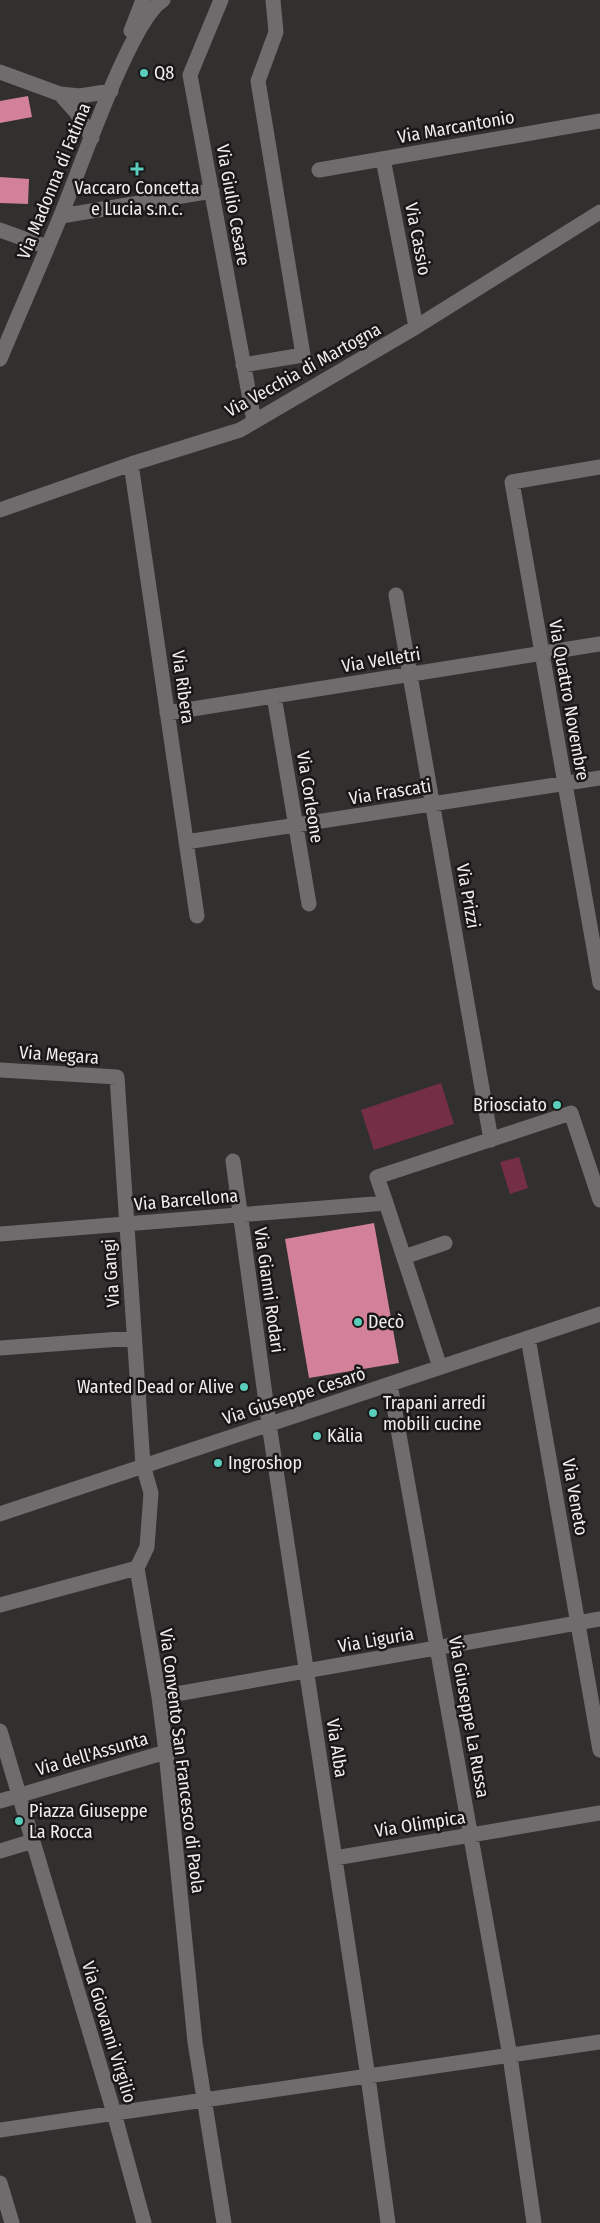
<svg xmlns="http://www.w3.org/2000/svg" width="600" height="2223" viewBox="0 0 600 2223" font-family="'Fira Sans Condensed',sans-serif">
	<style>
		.green { fill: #742e45 }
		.building { fill: #d28198 }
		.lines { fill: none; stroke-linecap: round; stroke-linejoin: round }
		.minor { stroke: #706c6d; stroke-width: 15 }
		.poi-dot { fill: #5acebc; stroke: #191718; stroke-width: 2 }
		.labels { text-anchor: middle; stroke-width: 5; stroke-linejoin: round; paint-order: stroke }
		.poi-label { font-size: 18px; fill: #efeded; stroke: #191718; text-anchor: start }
		.street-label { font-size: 18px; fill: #efeded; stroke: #191718 }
	</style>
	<rect width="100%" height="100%" fill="#322f2f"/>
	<path class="green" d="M441 1083 454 1124 374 1150 361 1110Z
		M519 1157 528 1188 510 1194 500 1162Z"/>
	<path class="building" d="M28 96 32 117 0 123V101Z
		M0 177 29 179 28 204 0 203Z
		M374 1223 399 1363 309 1378 285 1239Z"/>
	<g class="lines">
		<path class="minor" d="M221 0 190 75 254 421
			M131 31 143 0
			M0 72 60 94 80 96 111 91
			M60 94 76 112 92 138
			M383 159 416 327
			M319 170 600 121
			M61 216 212 191
			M0 230 47 247
			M0 359C20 311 41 264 61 215 79 173 130 20 163 0
			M243 365 303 355 258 81 276 32 273 0
			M131 464 197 916
			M600 467 512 482 600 983
			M0 510 131 464 240 430 416 327 600 212
			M396 595 491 1140
			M274 696 309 904
			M167 713 600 644
			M186 842 600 778
			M0 1070 117 1077 143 1465 151 1493 147 1547 137 1568
			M233 1161 269 1424 368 2077 388 2223
			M386 1203 377 1177 571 1113 600 1200
			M0 1234 386 1203 440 1367
			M404 1257 445 1243
			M528 1338 600 1750
			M0 1348 134 1338
			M390 1384 510 2056 534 2223
			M0 1514 600 1314
			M137 1568 159 1697 166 1752 195 2042 224 2223
			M0 1605 137 1568
			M159 1697 600 1619
			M0 1731 114 2113 144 2223
			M0 1801 166 1752
			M0 1851 33 1841
			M335 1858 600 1813
			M0 2130 600 2042
			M0 2183 12 2223"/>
	</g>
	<g class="poi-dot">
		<circle cx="144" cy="73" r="5"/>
		<path d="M134.5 161.5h5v5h5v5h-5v5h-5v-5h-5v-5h5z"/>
		<circle cx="557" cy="1105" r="5"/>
		<circle cx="358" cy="1322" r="5"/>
		<circle cx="244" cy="1387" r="5"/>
		<circle cx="373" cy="1413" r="5"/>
		<circle cx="317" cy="1436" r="5"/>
		<circle cx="218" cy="1463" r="5"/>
		<circle cx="19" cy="1821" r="5"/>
	</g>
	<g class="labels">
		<g class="poi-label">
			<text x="154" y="79">Q8</text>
			<text x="137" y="194" text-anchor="middle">Vaccaro Concetta<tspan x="137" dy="21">e Lucia s.n.c.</tspan></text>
			<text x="547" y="1111" text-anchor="end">Briosciato</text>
			<text x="368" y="1328">Decò</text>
			<text x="234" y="1393" text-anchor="end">Wanted Dead or Alive</text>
			<text x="383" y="1409">Trapani arredi<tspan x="383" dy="21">mobili cucine</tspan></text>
			<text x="327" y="1442">Kàlia</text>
			<text x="228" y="1469">Ingroshop</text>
			<text x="29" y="1817">Piazza Giuseppe<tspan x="29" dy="21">La Rocca</tspan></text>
		</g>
		<g class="street-label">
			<text transform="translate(456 127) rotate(-10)" y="6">Via Marcantonio</text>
			<text transform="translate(54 181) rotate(-68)" y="6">Via Madonna di Fatima</text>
			<text transform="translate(233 205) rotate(80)" y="6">Via Giulio Cesare</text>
			<text transform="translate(418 239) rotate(79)" y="6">Via Cassio</text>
			<text transform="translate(303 370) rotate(-29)" y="6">Via Vecchia di Martogna</text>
			<text transform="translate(381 660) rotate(-9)" y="6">Via Velletri</text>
			<text transform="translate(183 687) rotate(82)" y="6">Via Ribera</text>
			<text transform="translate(569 700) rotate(80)" y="6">Via Quattro Novembre</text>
			<text transform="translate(390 792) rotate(-9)" y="6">Via Frascati</text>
			<text transform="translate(310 797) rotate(81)" y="6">Via Corleone</text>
			<text transform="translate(468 896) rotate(80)" y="6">Via Prizzi</text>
			<text transform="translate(59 1055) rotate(4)" y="6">Via Megara</text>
			<text transform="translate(186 1200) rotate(-5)" y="6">Via Barcellona</text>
			<text transform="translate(111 1273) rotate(-94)" y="6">Via Gangi</text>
			<text transform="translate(269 1290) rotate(82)" y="6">Via Gianni Rodari</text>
			<text transform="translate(294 1396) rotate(-18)" y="6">Via Giuseppe Cesarò</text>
			<text transform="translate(575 1497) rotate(80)" y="6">Via Veneto</text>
			<text transform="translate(376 1640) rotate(-10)" y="6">Via Liguria</text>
			<text transform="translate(469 1717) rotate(80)" y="6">Via Giuseppe La Russa</text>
			<text transform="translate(337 1748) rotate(81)" y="6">Via Alba</text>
			<text transform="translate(92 1754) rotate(-16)" y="6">Via dell'Assunta</text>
			<text transform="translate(182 1761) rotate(83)" y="6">Via Convento San Francesco di Paola</text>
			<text transform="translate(420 1824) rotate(-9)" y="6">Via Olimpica</text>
			<text transform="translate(109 2032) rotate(73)" y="6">Via Giovanni Virgilio</text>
		</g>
	</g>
</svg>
